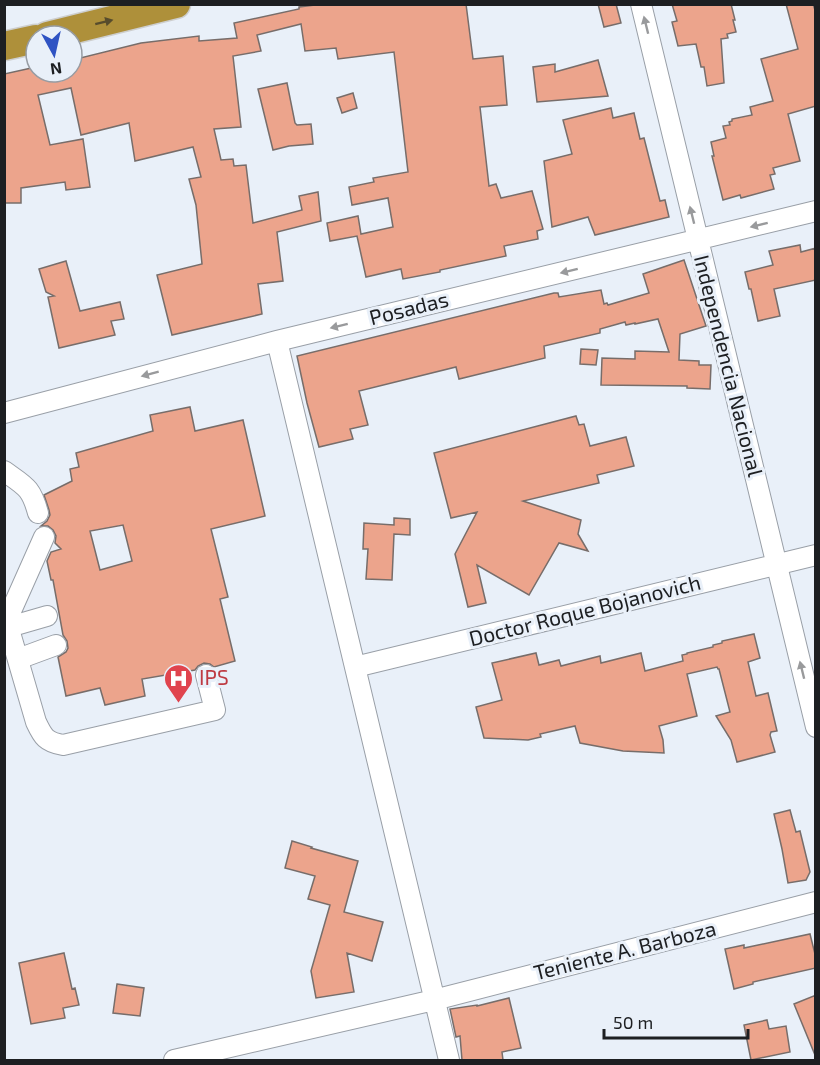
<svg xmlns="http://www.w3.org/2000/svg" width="820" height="1065" viewBox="0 0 820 1065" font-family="'Exo 2',sans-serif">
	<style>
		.building { fill: #eca48c; stroke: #776d6a; stroke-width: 1.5; fill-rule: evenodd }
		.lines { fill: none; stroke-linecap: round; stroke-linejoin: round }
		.minor-casing { stroke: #999fa7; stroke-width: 22 }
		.highway-casing { stroke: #cdcece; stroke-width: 31 }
		.minor { stroke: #fff; stroke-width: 20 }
		.highway { stroke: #ae903a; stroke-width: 28 }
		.oneway { fill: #574c2c }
		.oneway2 { fill: #999a9c }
		.labels { text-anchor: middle; stroke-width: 6; stroke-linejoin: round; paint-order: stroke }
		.street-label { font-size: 21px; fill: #1d1f22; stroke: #e9f0f9 }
		.health-label { font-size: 21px; fill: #be3a42; stroke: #e9f0f9; text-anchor: start }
	</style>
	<rect width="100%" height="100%" fill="#e9f0f9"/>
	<path class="building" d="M323 4H466L473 59 503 56 507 105 480 107 489 186 496 184 501 198 532 191 543 229 537 231 538 239 504 246 506 256 440 270V272L403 279 401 269 366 277 357 236 330 241 327 223 358 216 361 234 393 227 388 198 352 205 349 187 374 182 373 178 408 172 394 52 338 59 336 48 305 51 301 24 257 35 261 51 233 56 241 127 214 129 221 160 233 159 234 166 246 165 253 223 302 210 299 196 318 192 321 221 277 232 283 281 258 284 262 314 172 335 157 275 202 264 196 205 189 179 201 177 193 147 135 161 129 123 81 135 71 88 38 95 50 145 83 139 90 187 66 190 65 182 21 188V203H4V74L36 67V72H72V60L141 43 199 36V41L237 38 234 23 299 9V7Z
		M598 4H616L621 23 604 27Z
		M672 4H731L735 20H733L736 32 727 34 728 38 721 39 724 83 707 86 704 67H701L696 44 678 46 672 22 677 21Z
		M786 4H813L816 13V106L788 114 800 161 773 168 775 174 770 175 774 189 741 198 740 195 723 200 712 156H714L711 142 726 138 723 126 730 125 729 122 732 121V119L752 115 750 107 773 101 761 59 798 49Z
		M598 60 608 96 537 102 533 67 555 64V72Z
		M287 83 295 123 297 125 311 124 313 144 289 146 273 150 258 89Z
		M353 93 357 108 342 113 337 98Z
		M611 108 613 118 634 113 640 139 644 138 660 201 665 200 669 217 595 235 588 217 552 227 544 161 572 154 563 120Z
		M800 245 801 252 816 248V280L774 289 780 316 758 321 751 289H749L745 272 773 265 769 251Z
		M684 260 706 326 680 334 679 360 699 361V365H711L710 389 687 388V386L601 385 602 358 635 359V351L669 352 658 319 635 324V323L626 325 625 322 600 329V333L544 346 545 358 459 379 456 367 359 391 368 425 350 429 353 439 319 447 307 403 297 356 554 293H558L559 297 601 290 604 304 607 303 608 305 649 293 643 274Z
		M66 261 80 311 120 302 124 319 111 321 115 335 59 348 48 297 54 296 46 292 39 269Z
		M581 349 598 350 596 365 580 364Z
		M190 407 195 431 243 420 265 516 211 529 228 597 220 599 235 661 214 667 210 664 204 663 198 666 195 670 142 679 145 696 105 705 100 688 66 696 58 657 66 652 68 648 67 641 63 635 53 580H51L47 561 51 552 61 549 55 543 56 536 53 530 48 526H41L47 521 50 515 49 510 44 495 72 481 70 469 79 467 76 453 153 431 150 415ZM123 525 132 561 100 570 90 531Z
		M576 416 579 425 584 424 590 446 626 437 634 466 597 475 599 483 523 501 581 520 578 534 588 551 559 543 529 595 477 565 486 603 468 607 455 554 477 512 451 518 434 453Z
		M394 518 410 519V535L394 534 392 580 366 579 368 549H363L364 523 394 525Z
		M754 634 760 658 748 662 756 696 768 693 777 731 771 732 770 735 775 752 737 762 731 740 716 716 730 712 719 669H718L717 667 687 674 697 716 659 726 663 740 664 753 623 751 580 743 575 726 540 734 541 737 528 740 484 738 476 707 502 700 492 663 536 653 539 665 559 660 561 666 600 656 601 663 641 653 645 671 683 661 682 655 687 654V653L713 647V645L722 643V641Z
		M790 810 796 832 800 831 810 872 806 880 788 883 782 849 774 814Z
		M292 841 312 847 311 848 358 861 344 912 383 922 372 961 347 953 354 992 316 998 311 971 330 905 308 899 315 876 285 868Z
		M810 934 816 958V968L753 982V984L734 989 725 949 744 945V948Z
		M64 953 72 989 75 988 79 1005 63 1008 65 1018 31 1024 19 963Z
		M117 984 144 988 140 1016 113 1013Z
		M816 995V1055H815L794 1004Z
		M509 998 521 1048 502 1052 503 1060H462L460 1036 456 1037 450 1009 477 1005V1006Z
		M767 1020 769 1029 786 1026 790 1052 751 1060 744 1025Z"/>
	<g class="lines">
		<defs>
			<path id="minor" d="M641 4 816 727
				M277 341 449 1060
				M4 413 277 341 816 211
				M4 471C25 486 31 487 38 513
				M4 612 36 722C43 737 46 742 63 745L215 710 206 675
				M4 621 7 620 44 537
				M9 627 47 616
				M18 659 56 645
				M355 667 816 555
				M174 1060 434 1000 816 902"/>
			<path id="highway" d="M47 36 176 4
				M4 46 36 39"/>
		</defs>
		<use href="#minor" class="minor-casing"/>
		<use href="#highway" class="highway-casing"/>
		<use href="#minor" class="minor"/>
		<use href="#highway" class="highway"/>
	</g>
	<defs><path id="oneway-solid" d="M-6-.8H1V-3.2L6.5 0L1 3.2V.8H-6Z" transform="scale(1.5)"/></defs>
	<use class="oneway" href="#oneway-solid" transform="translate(104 22) rotate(-14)"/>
	<g class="oneway2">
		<use href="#oneway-solid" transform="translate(646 25) rotate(-104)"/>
		<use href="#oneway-solid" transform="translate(692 215) rotate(-104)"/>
		<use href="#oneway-solid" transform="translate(759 225) rotate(166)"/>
		<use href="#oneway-solid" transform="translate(569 271) rotate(166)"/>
		<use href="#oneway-solid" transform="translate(339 326) rotate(166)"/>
		<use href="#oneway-solid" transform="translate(150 374) rotate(165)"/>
		<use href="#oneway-solid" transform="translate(802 670) rotate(-104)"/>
	</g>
	<defs>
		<symbol id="hospital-pin" viewBox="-11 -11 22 30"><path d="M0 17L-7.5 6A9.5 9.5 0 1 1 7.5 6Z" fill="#e0444e" stroke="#e9f0f9"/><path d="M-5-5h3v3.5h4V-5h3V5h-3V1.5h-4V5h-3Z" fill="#fff"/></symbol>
	</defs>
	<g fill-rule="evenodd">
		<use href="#hospital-pin" x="162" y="662" width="33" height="45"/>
	</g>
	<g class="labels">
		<g class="street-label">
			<text transform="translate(409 309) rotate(-14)" y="7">Posadas</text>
			<text transform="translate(728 366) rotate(76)" y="7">Independencia Nacional</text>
			<text transform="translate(585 611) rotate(-14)" y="7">Doctor Roque Bojanovich</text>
			<text transform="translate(625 951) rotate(-14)" y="7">Teniente A. Barboza</text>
		</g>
		<g class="health-label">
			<text x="199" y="685">IPS</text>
		</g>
	</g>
	<rect width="820" height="1065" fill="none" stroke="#1d1f22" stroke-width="12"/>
	<g transform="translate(54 54) rotate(172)"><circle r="28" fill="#e9f0f9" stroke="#979ca3" stroke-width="1.5"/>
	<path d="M0-4.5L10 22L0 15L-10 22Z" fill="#2f53c3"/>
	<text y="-9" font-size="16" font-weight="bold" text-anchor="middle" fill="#1d1f22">N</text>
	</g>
	<path d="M604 1029v9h144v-9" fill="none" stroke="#1d1f22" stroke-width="3"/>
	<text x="613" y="1029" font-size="18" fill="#1d1f22" stroke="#e9f0f9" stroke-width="4.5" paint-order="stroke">50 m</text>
</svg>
